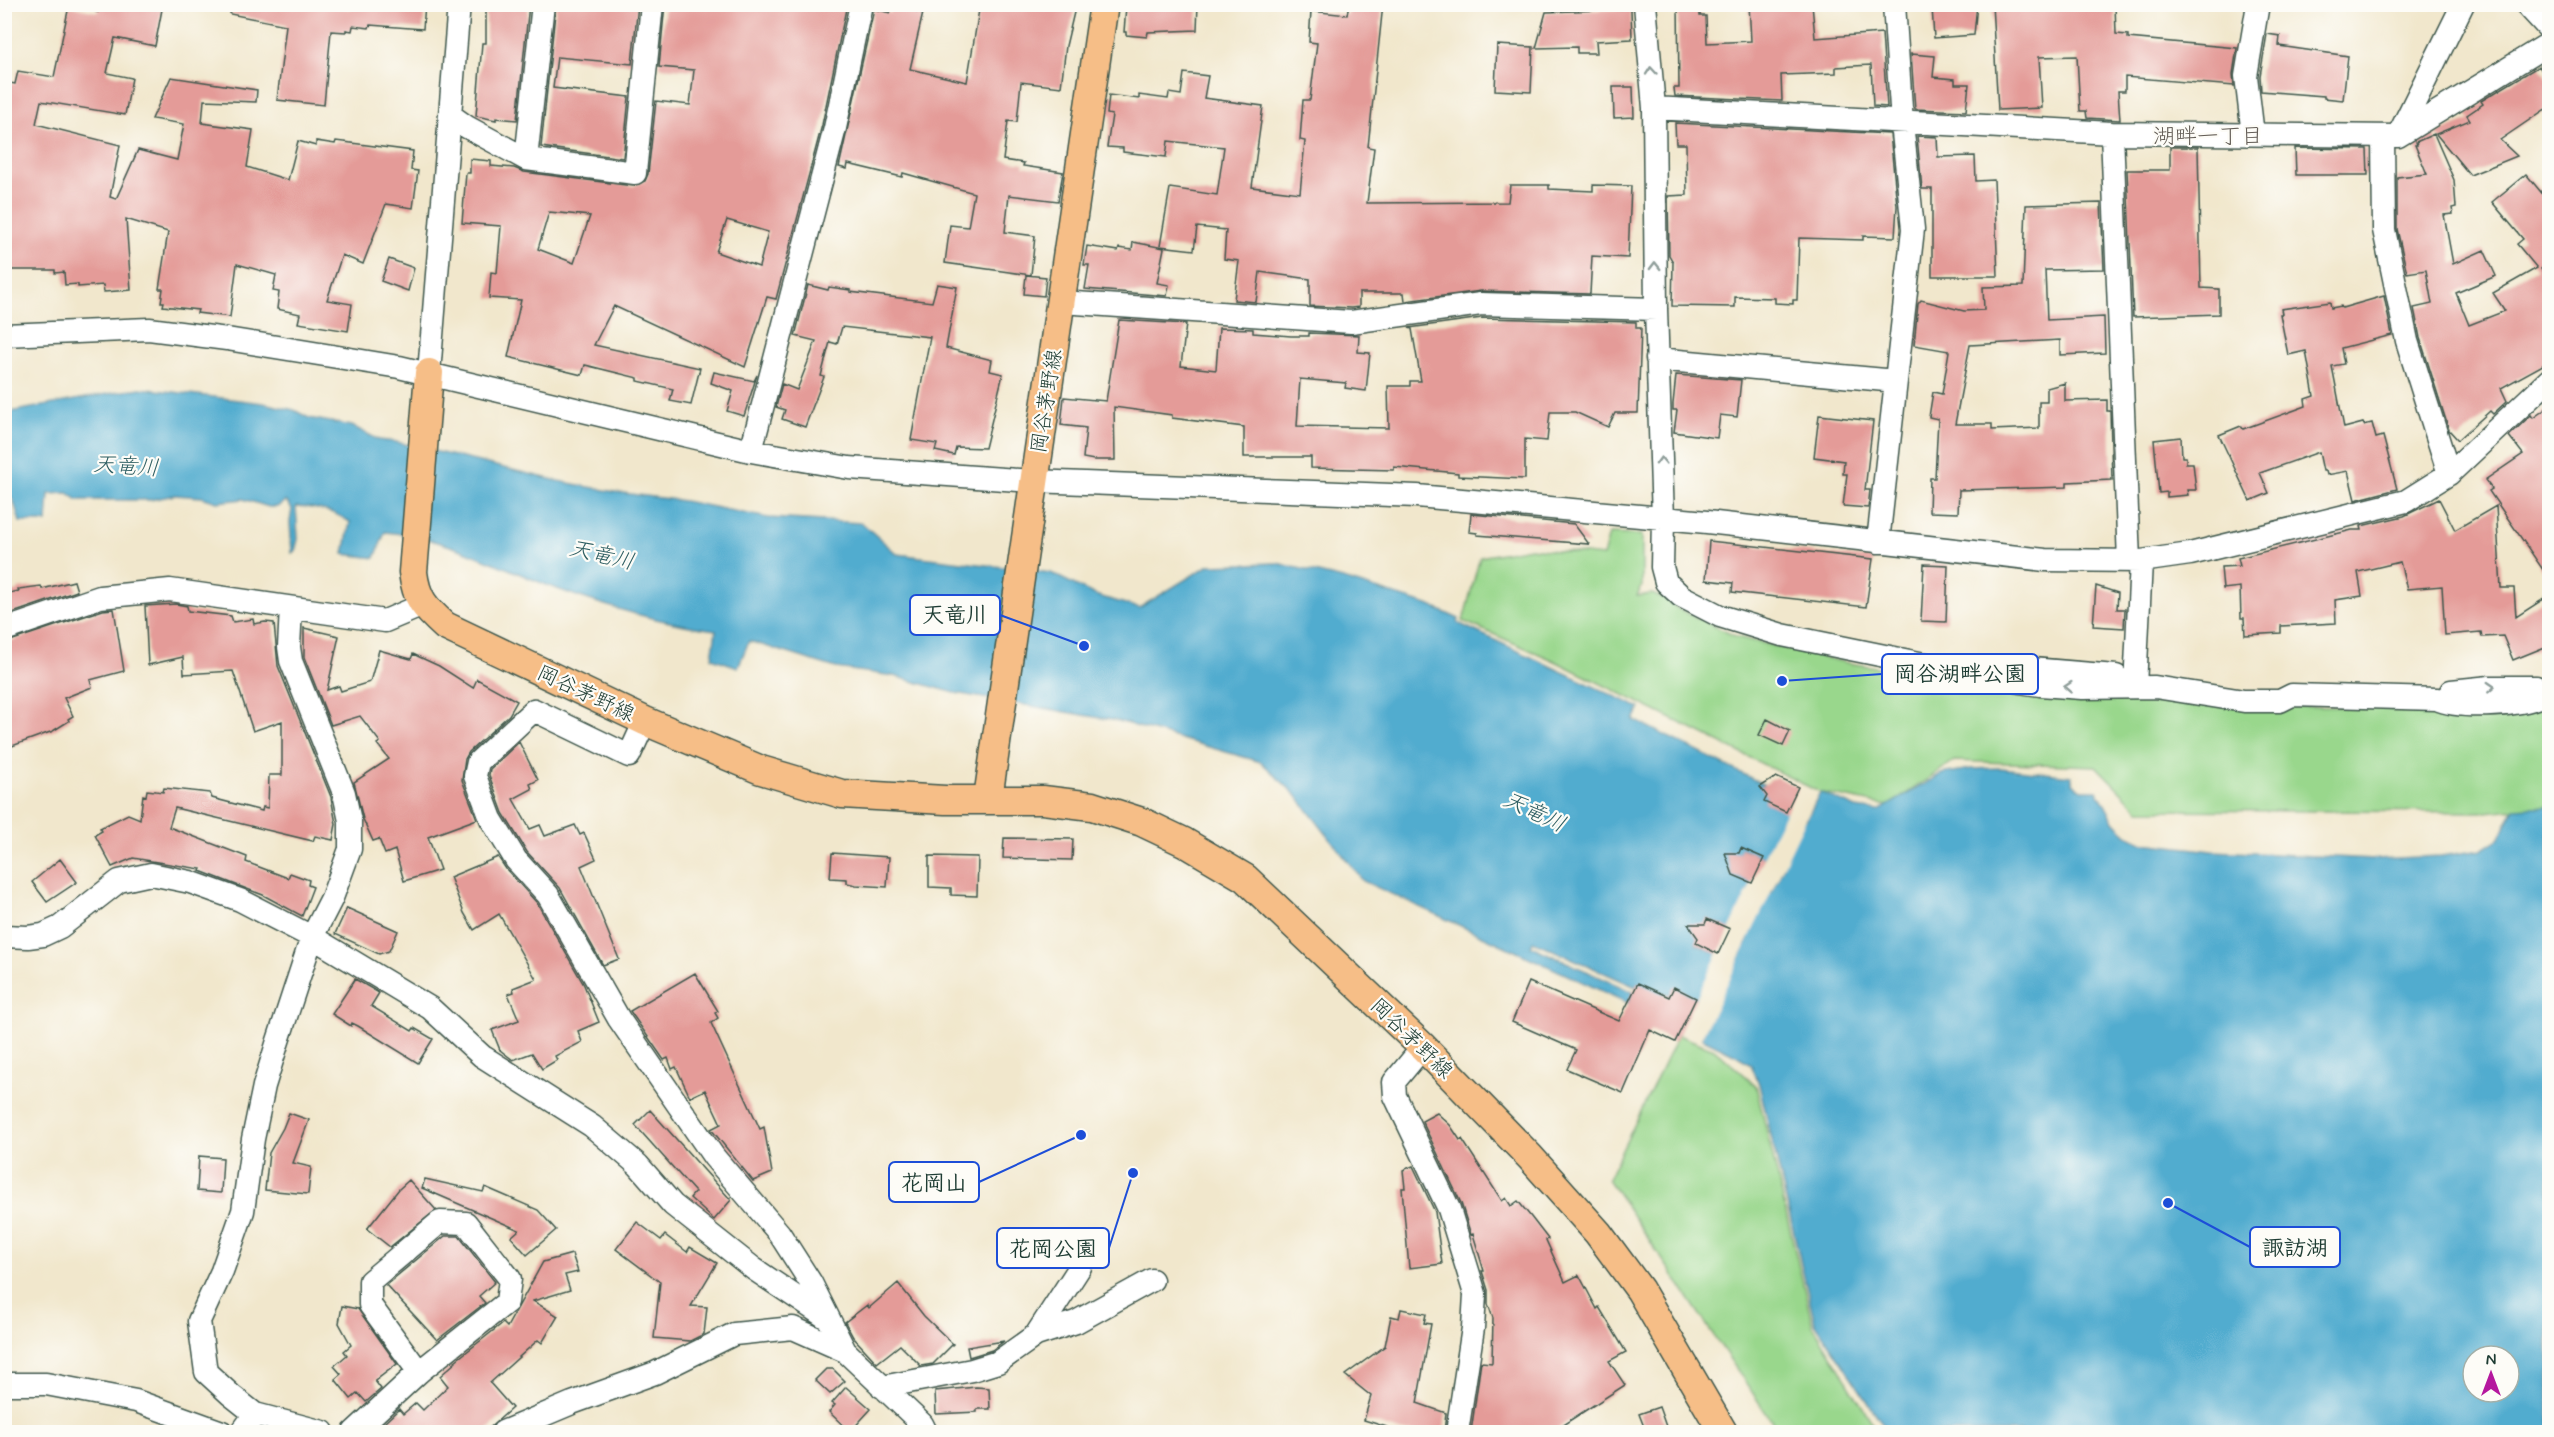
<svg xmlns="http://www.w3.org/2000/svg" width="2554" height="1437" viewBox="0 0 2554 1437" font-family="Mynerve,'Klee One',sans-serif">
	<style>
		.green { fill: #99d78c; stroke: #5c8a60; stroke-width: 1.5 }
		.water { fill: #51accf; stroke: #387482; stroke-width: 1.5; fill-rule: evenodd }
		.pier { fill: #f1e7cc }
		.building { fill: #e49b98; fill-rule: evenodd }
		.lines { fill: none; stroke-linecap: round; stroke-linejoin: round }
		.minor-casing { stroke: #3e564b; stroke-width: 25 }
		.major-casing { stroke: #3e564b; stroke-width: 31 }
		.minor { stroke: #fff; stroke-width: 22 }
		.major { stroke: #f6be87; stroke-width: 28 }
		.oneway { stroke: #8f9e9a }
		.labels { text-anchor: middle; stroke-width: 4.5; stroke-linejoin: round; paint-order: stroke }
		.street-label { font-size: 21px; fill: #1f3d34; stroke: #fdfcf7 }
		.neighbourhood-label { font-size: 22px; fill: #645e57; stroke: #fdfcf7 }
		.water-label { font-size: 22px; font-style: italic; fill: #2e5e62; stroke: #fdfcf7 }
		.leader { fill: none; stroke: #1d4ed8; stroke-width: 2 }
		.callout-dot { fill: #1d4ed8; stroke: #fdfcf7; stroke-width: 2 }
		.callout { fill: #fdfcf7; stroke: #1d4ed8; stroke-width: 2 }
		.callout-label { font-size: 22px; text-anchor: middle; font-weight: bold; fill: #1f3d34 }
	</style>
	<rect width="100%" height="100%" fill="#fdfcf7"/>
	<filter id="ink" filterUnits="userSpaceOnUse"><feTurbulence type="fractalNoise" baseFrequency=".0167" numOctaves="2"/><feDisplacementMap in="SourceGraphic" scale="12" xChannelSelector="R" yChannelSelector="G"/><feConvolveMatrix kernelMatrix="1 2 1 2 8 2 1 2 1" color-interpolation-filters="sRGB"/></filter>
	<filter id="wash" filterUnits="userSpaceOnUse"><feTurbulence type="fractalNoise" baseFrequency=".008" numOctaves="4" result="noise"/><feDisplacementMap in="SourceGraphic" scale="24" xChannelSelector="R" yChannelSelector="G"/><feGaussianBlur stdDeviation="1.35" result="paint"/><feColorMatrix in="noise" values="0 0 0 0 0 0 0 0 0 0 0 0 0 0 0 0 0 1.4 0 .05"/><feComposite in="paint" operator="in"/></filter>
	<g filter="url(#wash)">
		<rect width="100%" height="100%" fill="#f1e7cc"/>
		<path class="green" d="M1609 534 1642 535V586L1637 596 1652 594 1667 599 1677 608 1737 637 1848 663 2076 696 2158 694 2226 706 2351 707 2480 712 2549 704V806L2485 812 2139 810 2096 766 1954 761 1888 806 1819 792 1553 660 1463 621 1480 557 1530 548 1603 556Z
			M1678 1035 1714 1049 1756 1086 1813 1326 1878 1432H1779L1608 1179Z"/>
		<path class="water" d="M140 388 263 403 294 410 309 418 352 426 379 440 396 442 558 481 615 492 684 501 768 518 862 523 897 554 1051 573 1095 595 1139 608 1209 565 1277 563 1343 579 1428 605 1459 619 1458 623 1640 708 1634 720 1763 784 1762 786 1768 794 1765 802 1806 820 1820 792 1856 808 1879 811 1941 774 1971 769 2001 768 2071 776 2073 783 2082 790H2097L2114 821 2127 835 2144 843 2213 851 2375 859 2441 856 2482 850 2499 839 2515 808 2549 806V1432H1888L1815 1323 1759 1084 1751 1064 1736 1055 1701 1038 1715 1007 1674 988 1670 995 1665 993 1660 995 1638 983 1636 987 1533 941 1531 946 1633 992 1628 1003 1363 881 1296 795 1261 762 1118 721 955 693 894 676 836 668 749 641 738 667 712 658 716 630C659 623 603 606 549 586 496 565 443 536 385 532L375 558 344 554 350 522C333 511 317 507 296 507L298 539 295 551 292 553 290 522 292 509 286 501 277 507H269L243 499 217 502 202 497 175 495 150 500H78L68 493 49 494 47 522H20L13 499 5 496 4 413ZM1742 848 1783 867 1771 892 1730 873 1734 865 1729 863 1727 857 1738 855ZM1707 919 1749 938 1737 962 1696 944 1699 935 1694 933 1693 928 1704 926ZM2473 1356H2509V1392H2473Z"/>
		<path class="pier" d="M1817 790 1819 792 1700 1041 1698 1037 1712 1009 1695 1001 1719 951 1736 959 1745 940 1728 932 1753 880 1770 889 1779 868 1762 860 1787 809 1804 817Z"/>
		<g id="blocks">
			<path class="building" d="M99 4H163L155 46 115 38 107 73 132 78 125 115 41 101 36 124 120 145 110 197 116 199 138 150 177 160 184 124 152 119 171 77 257 90 256 102 204 100 202 123 253 130 247 167 288 180 298 141 316 146V141L335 144 336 141 413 151 411 170 418 171 413 208 386 204 363 264 342 255 327 300 352 304 348 331 298 323 300 314 277 309 279 292 273 291 276 275 237 264 230 317 197 313 198 310 163 306 164 302H161L163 289H159L168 232 126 219 131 290 104 292 103 285 78 287V284L65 285 64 272 55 273V270H4V82L15 84 18 71 54 77 69 6 98 12Z
				M231 4H309L350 9 351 4H425L423 29 370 25 369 28 353 26 352 31 346 30V32L331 31 324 105 277 100 286 25 230 14Z
				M486 4H529L517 120 496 118V120L476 116 482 43H486Z
				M556 4H638L632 64 557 57 553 88 629 97 623 158 541 147Z
				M665 4H847L822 125 776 299 767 297 745 367 614 306 594 345 700 368 691 405 670 401 673 389 638 381V378L585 365 582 375 508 357 521 300 489 298 491 272 497 273 501 226 462 223 466 173H470V159L491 161V166L514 168 524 172 633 186 645 181 648 174 656 101 690 105 694 70 659 67ZM549 212 590 216 574 263 538 249ZM727 220 768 232 759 267 716 252Z
				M980 4H1076L1066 46 1061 87 1021 82 1017 122 1008 121 1003 160 1024 163 1023 166 1063 172 1058 201 1009 195 1005 232 1035 236 1031 275 945 263 950 225 968 227 974 193 903 173 902 177 848 164 847 169 839 167 874 9 890 13 894 6 923 13 910 69 967 82Z
				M1151 4H1198L1197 30 1148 32 1147 37 1126 35V32H1124L1126 6 1151 7Z
				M1349 4H1383L1368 147 1374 148 1367 203 1508 202 1510 185H1549V189L1593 191V185L1631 186 1628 258 1592 256 1590 294 1481 291 1405 301 1404 293H1359V307L1351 308 1310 306V279L1260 272 1256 302 1234 300 1239 261 1224 259 1226 230 1197 227 1194 250 1160 246 1170 188 1217 195 1224 147 1168 141 1166 157 1123 152V148L1107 147 1112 115 1107 114 1109 95 1139 99V95L1168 99 1169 93 1181 95 1184 73 1208 76 1204 98 1263 106 1252 187 1300 193 1305 141 1300 140 1303 100H1310L1317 43 1309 42 1311 11 1347 15Z
				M1678 4H1700V16H1706L1707 43 1751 41 1749 4H1812L1815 38 1882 33 1887 107 1873 106 1871 65 1836 67V73L1781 75 1782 101 1675 96 1674 88H1679Z
				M1977 4 1974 35 1934 38 1932 7Z
				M1992 4H2115L2116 34 2128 35V38L2237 48 2233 74 2234 86 2125 77V91H2118L2120 120 2087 118 2086 111H2080L2077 56 2039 57 2042 108 1998 110Z
				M1631 9 1632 39 1596 41 1597 53H1577V47L1536 48 1546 12Z
				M2267 34 2280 36 2279 46 2348 56 2343 100 2324 98V96L2261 91 2260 76Z
				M1497 45 1533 47 1531 92 1495 90Z
				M1911 54 1935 56 1933 77 1955 79V84H1969L1966 111 1915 109Z
				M2539 66 2550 83V106L2500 140 2517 156 2470 175 2436 134 2470 120 2467 115 2483 104 2481 101Z
				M1613 87H1633L1634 117 1614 118Z
				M1675 123 1890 134 1897 206 1895 237 1863 236V240L1799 238 1797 300H1793V304L1775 303V298L1735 297V307L1672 306 1673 262 1669 255 1668 196 1687 195 1686 144H1676Z
				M2434 134 2454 180 2456 207 2452 208 2453 214 2444 215 2453 264 2484 250 2496 276 2456 293 2469 325 2505 311 2493 293 2537 268 2517 244 2523 239 2492 202 2526 174 2550 203V261L2541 269 2550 284V361L2501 388 2507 401 2493 414 2490 411 2458 440 2449 430 2420 338 2414 308 2432 304 2426 270 2407 273 2397 229V177L2427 174 2415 145H2417L2416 142Z
				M1917 136 1937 137 1938 157 1975 156 1976 181 1994 180 1998 276H1932V189H1922Z
				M2170 147H2198L2201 288 2219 289V314L2133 317 2127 170H2170Z
				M2295 148 2367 149 2368 175H2296Z
				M2101 203 2104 269 2045 270 2047 320 2104 317 2105 353 2060 355V340L1970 345 1955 424H1992V430L2039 428V402H2047V388L2065 383V401L2107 400V411H2110L2112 480 2067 482V487L1959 490 1958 513 1929 512 1930 478H1935L1938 419 1929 417 1933 392 1942 394 1949 351 1914 345 1918 304 1921 300 1964 311 1984 310 1983 287 2023 286 2026 205Z
				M1133 242 1164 248 1157 283 1169 285 1167 296 1085 289 1089 265H1084L1087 246 1118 251 1119 248 1132 250Z
				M389 259 414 268 408 291 381 281Z
				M1026 275 1046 277 1044 296 1024 294Z
				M937 284 957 287 946 348 992 360 990 371 1003 374 985 448 956 447 954 455 935 451 937 444 911 440 930 337 842 327 837 344 830 342 821 376 824 377 805 427 782 419 785 410 776 407 782 384 797 390 816 341 795 336 808 285 828 290 829 287 850 290V292L932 302Z
				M2384 296 2392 335 2341 348 2344 364 2332 366 2344 428 2363 423 2364 425 2372 423 2376 438 2383 436 2397 489 2355 500 2348 471 2327 475 2326 471H2323L2319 452 2260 473 2269 493 2250 501 2219 435 2241 426 2243 429 2306 406 2305 399 2314 396 2306 351 2288 355 2280 314H2282L2281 309 2330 302 2331 308 2341 306 2342 308Z
				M1482 318 1636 322V328H1641L1638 413H1615L1608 427 1575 412H1550L1547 441 1525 439V479L1458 476V473L1394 467V470L1311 468V457H1244V427L1172 418V415L1114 407 1115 460H1094L1083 458 1086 428 1061 425 1064 397 1106 401 1119 320 1186 324 1181 366 1216 370 1219 328 1253 329V333L1291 336H1309V333L1359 335 1358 352 1370 353 1366 391 1345 388 1346 383 1300 379 1297 426 1389 428 1388 386H1410V381H1421L1412 329 1409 328Z
				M714 372 754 381 757 375 744 416 727 411 733 391 711 383Z
				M1676 375 1741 380 1737 417 1720 415 1717 438 1674 432 1677 410H1673V404Z
				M2550 406V580L2489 491 2492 489 2485 480 2523 454 2509 436 2531 415 2533 418Z
				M1819 415 1873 421 1865 490H1870L1868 508 1843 506 1847 474H1843L1844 461 1814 457Z
				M2181 437 2182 457H2186V463H2193L2196 490H2187L2188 495 2167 497V492L2159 493 2154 440Z
				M2439 499 2455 530 2496 506 2501 588H2514L2516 617 2550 595V645L2513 660 2503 636 2482 637 2481 632 2445 635 2442 586 2407 589 2400 562 2358 572 2362 596 2335 600 2336 623 2281 626V633L2245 635 2244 618H2241L2240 587 2223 589 2221 567 2240 566 2238 558 2352 530H2362L2361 526 2404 516Z
				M1471 514 1574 524 1589 544 1477 535V533L1469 532Z
				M1709 541 1873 559 1866 607 1732 592 1733 583 1706 580Z
				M1924 564 1948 565 1946 622 1921 621Z
				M74 581 77 591 4 616V594L19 591 18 589 41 586 42 589Z
				M2096 586 2118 593 2117 609H2125L2124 628 2093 626Z
				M176 604 187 606 188 611 231 616 233 622 253 619 254 624 265 622 274 623 278 666 331 797 336 824 333 840 315 836 313 841 175 808 169 827 247 857 246 862 288 878 290 873 309 880 308 885 313 887 302 916 263 895 200 871 201 869 133 858 112 867 95 835 102 831 100 828 128 814 140 819 143 795 146 796 147 790 163 792 164 788 210 793 212 798 262 811 263 807 268 808 269 775H282V721L253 731 233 671 184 674 183 657 148 665 145 606Z
				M114 609 124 671 90 680 92 687 64 698 73 716 68 719 69 721 53 731 4 749V643L103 610Z
				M304 628 339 636 327 690 339 686 341 691 370 682 379 650 411 659 413 654 439 666 473 688 477 679 517 701 509 715 469 752 465 759 462 780 477 819 428 837 440 870 404 881 395 850 385 854 379 839 373 841 363 819 354 782 389 759 377 744 380 742 360 716 331 725 304 657Z
				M1767 719 1790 731 1783 746 1759 735Z
				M519 742 538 780 530 784 532 789 513 799 530 829 540 825 545 836 575 825 580 835 584 833 596 859 581 866 619 959 603 965 560 888 527 852 503 813 489 775 490 769Z
				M1776 777 1798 787 1786 812 1764 802 1767 796 1760 787Z
				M1004 838 1073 839 1072 860 1003 858Z
				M1741 848 1764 858 1752 883 1733 875 1725 853H1739Z
				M832 853 889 857 887 887 856 885 847 883V879L830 878Z
				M929 856 978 857 977 896 951 895V888L929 887Z
				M498 857 506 869 537 903 584 985 599 1022 578 1031 582 1042 555 1056 557 1060 542 1069 532 1053 513 1060 500 1050 492 1030 519 1020 508 994 514 992 513 988 536 979 499 914 474 930 464 913 450 877Z
				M60 859 77 882 47 902 32 882Z
				M347 908 398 931 389 951 379 954 335 934Z
				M1707 919 1730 929 1718 954 1696 943 1698 938 1688 924H1705Z
				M695 973 718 1011 715 1013 718 1018 711 1023 760 1129 764 1127 772 1173 753 1181 711 1129 721 1124 705 1090 690 1097 676 1067 672 1069 668 1058 664 1060 630 1011Z
				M355 979 379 993 371 1006 412 1031 414 1028 433 1039 418 1063 358 1026 352 1023 351 1026 332 1014Z
				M1529 982 1619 1021 1638 983 1669 997 1674 987 1696 998 1675 1042 1650 1030 1623 1093 1567 1069 1576 1050 1512 1022Z
				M650 1110 731 1200 714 1220 690 1198 695 1192 635 1125Z
				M289 1113 309 1120 293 1163 311 1167 308 1194 265 1190 269 1153 283 1128Z
				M1437 1113 1450 1125 1460 1140 1462 1139 1502 1201 1506 1198 1511 1206 1518 1201 1531 1217 1548 1239 1546 1240 1565 1282 1579 1275 1597 1309 1599 1307 1626 1352 1609 1361 1625 1385 1552 1432H1471L1481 1362 1492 1363 1493 1318 1488 1304V1290L1482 1271H1484L1473 1234 1471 1235 1461 1203 1422 1121Z
				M199 1156 223 1158 221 1193 197 1191Z
				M1413 1166 1435 1212 1442 1264 1409 1268 1402 1188H1405L1403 1170Z
				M425 1179 483 1192 485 1187 538 1210 556 1230 527 1255 511 1237 519 1230 422 1188Z
				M409 1180 436 1210 390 1247 367 1229 399 1189Z
				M637 1222 661 1240 665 1235 687 1252 690 1247 717 1263 691 1306 707 1307 704 1334 690 1341 654 1338 660 1282 616 1249Z
				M445 1236H459L495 1282 479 1296 485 1303 437 1340 386 1285Z
				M572 1254 578 1272 565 1275 570 1290 533 1301 558 1316 542 1343 538 1340 490 1383 512 1408 485 1432H382L388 1428 384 1423 399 1409 403 1414 416 1403 423 1410 448 1386 440 1376 456 1362 455 1361 503 1323 507 1327 543 1262Z
				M898 1283 924 1316 953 1344 933 1364 921 1366 900 1345 877 1363 853 1337 845 1322 867 1305 869 1308Z
				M342 1306 358 1309 397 1364 375 1381 381 1389 366 1402 358 1393 351 1399 335 1379 341 1374 334 1366 347 1355 344 1351 351 1345 339 1323Z
				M1401 1309 1426 1314 1424 1323 1431 1324 1417 1403 1446 1413 1444 1432H1403L1364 1420 1371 1396 1345 1375 1385 1346 1391 1316 1399 1318Z
				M1004 1341 992 1350 969 1357 967 1347Z
				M826 1369H833L845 1381 830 1394 815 1380Z
				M846 1387 871 1409 850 1432 829 1412 835 1405 832 1403Z
				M976 1387 989 1388 990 1409H977V1412L936 1414 935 1391Z
				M1659 1407 1668 1432H1646L1639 1414Z"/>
		</g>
	</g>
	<g filter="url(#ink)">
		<use href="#blocks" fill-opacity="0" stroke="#3e564b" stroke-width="1.5"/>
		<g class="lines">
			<defs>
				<path id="minor" d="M543 4 526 159 635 173 652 4
					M1645 4 1654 108 1656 309 1663 519 1662 567 1666 582 1681 596 1720 616 1782 635 1924 664 2008 674 2019 682 2040 685 2082 688 2155 687 2244 701H2280L2292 695 2437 699C2458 709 2514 706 2536 698 2541 697 2544 694 2550 693
					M2526 4 2550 30
					M1654 108 2112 133 2398 136 2463 4
					M450 115 467 127 526 159
					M2112 133 2129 561
					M2253 135 2246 76 2258 4
					M2398 136 2550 43
					M2383 137 2384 230 2407 341 2449 474
					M1061 302 1351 322 1481 304 1656 309
					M4 335 149 329 227 339 399 367 751 451 849 468 1033 481 1417 496 1707 522 2045 560 2141 561 2190 554 2406 501 2449 474 2550 379
					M1657 359 1896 381
					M429 373 459 4
					M751 451 835 128 861 4
					M1878 542 1913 229 1902 123 1894 4
					M291 608 289 647 291 661 344 793 350 821V849L332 898 312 937 278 1041 264 1086 253 1139 243 1211 222 1271 199 1321 206 1372 231 1395 255 1414 323 1432
					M4 630 100 597 170 590 385 621 423 605
					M2012 672 2020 668 2116 676
					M2135 687 2141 561
					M2451 691 2490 687H2536L2540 689
					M645 721 629 756 534 710 478 762 475 776 491 819 516 860 548 895 619 1019 714 1157 779 1233 811 1283 845 1351 922 1424 926 1432
					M4 936 28 937 43 935 60 927 119 881 151 874 190 882 240 900 312 937 430 1008 482 1056 592 1126 638 1165 673 1205 754 1269 827 1318
					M1423 1047 1394 1082 1395 1096 1449 1209 1475 1294 1473 1328 1457 1432
					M1036 1335 1080 1267
					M4 1384H46L136 1401 222 1432
					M882 1387 972 1370 998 1362 1036 1335 1076 1322 1152 1280
					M242 1432 255 1414
					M354 1432 419 1372 507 1302 510 1279 466 1223 440 1222 370 1281V1305L419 1372
					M503 1432 572 1403 655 1373 734 1334 793 1328 845 1351"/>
				<path id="major" d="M429 373 413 572C416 599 425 608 445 626L645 721 761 770 842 794 945 800H1043L1092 806 1142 822 1184 842 1245 878 1423 1047 1530 1157 1598 1233 1640 1290 1723 1432
					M988 798 1104 4"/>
			</defs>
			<use href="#minor" class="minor-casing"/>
			<use href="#major" class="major-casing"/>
			<use href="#minor" class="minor"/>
			<use href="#major" class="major"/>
		</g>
		<defs><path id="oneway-chevron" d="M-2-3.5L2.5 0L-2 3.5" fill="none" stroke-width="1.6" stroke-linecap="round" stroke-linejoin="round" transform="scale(1.5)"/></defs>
		<g class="oneway">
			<use href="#oneway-chevron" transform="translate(1651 71) rotate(-95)"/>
			<use href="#oneway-chevron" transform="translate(1655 266) rotate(-91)"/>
			<use href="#oneway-chevron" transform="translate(1661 461) rotate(-92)"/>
			<use href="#oneway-chevron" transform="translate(2068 687) rotate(-176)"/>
			<use href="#oneway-chevron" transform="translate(2491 687) rotate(-3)"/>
		</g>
	</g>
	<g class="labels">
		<g class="street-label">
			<text transform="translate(1046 401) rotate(-81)" y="7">岡谷茅野線</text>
			<text transform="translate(586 693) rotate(25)" y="7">岡谷茅野線</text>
			<text transform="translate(1412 1038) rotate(44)" y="7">岡谷茅野線</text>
		</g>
		<g class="neighbourhood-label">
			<text x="2208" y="143">湖畔一丁目</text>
		</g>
		<g class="water-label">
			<text transform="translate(126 465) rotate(4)" y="8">天竜川</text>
			<text transform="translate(602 554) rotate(13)" y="8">天竜川</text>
			<text transform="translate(1535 811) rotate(25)" y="8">天竜川</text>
		</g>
	</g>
	<path class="leader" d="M1084 646L1000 615M1782 681L1882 674M1081 1135L979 1182M2168 1203L2250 1247M1133 1173L1109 1248"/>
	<g class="callout-dot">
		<circle cx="1084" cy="646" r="6"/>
		<circle cx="1782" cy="681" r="6"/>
		<circle cx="1081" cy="1135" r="6"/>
		<circle cx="2168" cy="1203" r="6"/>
		<circle cx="1133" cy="1173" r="6"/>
	</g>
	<g class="callout">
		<rect x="910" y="595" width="90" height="40" rx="6"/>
		<rect x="1882" y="654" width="156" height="40" rx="6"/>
		<rect x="889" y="1162" width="90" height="40" rx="6"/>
		<rect x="2250" y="1227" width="90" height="40" rx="6"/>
		<rect x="997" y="1228" width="112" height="40" rx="6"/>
	</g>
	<g class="callout-label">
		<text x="955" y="622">天竜川</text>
		<text x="1960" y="681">岡谷湖畔公園</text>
		<text x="934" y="1190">花岡山</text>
		<text x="2295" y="1255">諏訪湖</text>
		<text x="1053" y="1256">花岡公園</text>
	</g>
	<rect width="2554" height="1437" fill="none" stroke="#fdfcf7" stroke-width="24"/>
	<g transform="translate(2491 1374)"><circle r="28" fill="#fdfcf7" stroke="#a4b0a9" stroke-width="1.5"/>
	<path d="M0-4.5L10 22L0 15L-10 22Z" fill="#b5179e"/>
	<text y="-9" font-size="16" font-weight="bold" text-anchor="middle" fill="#1f3d34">N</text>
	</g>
</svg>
